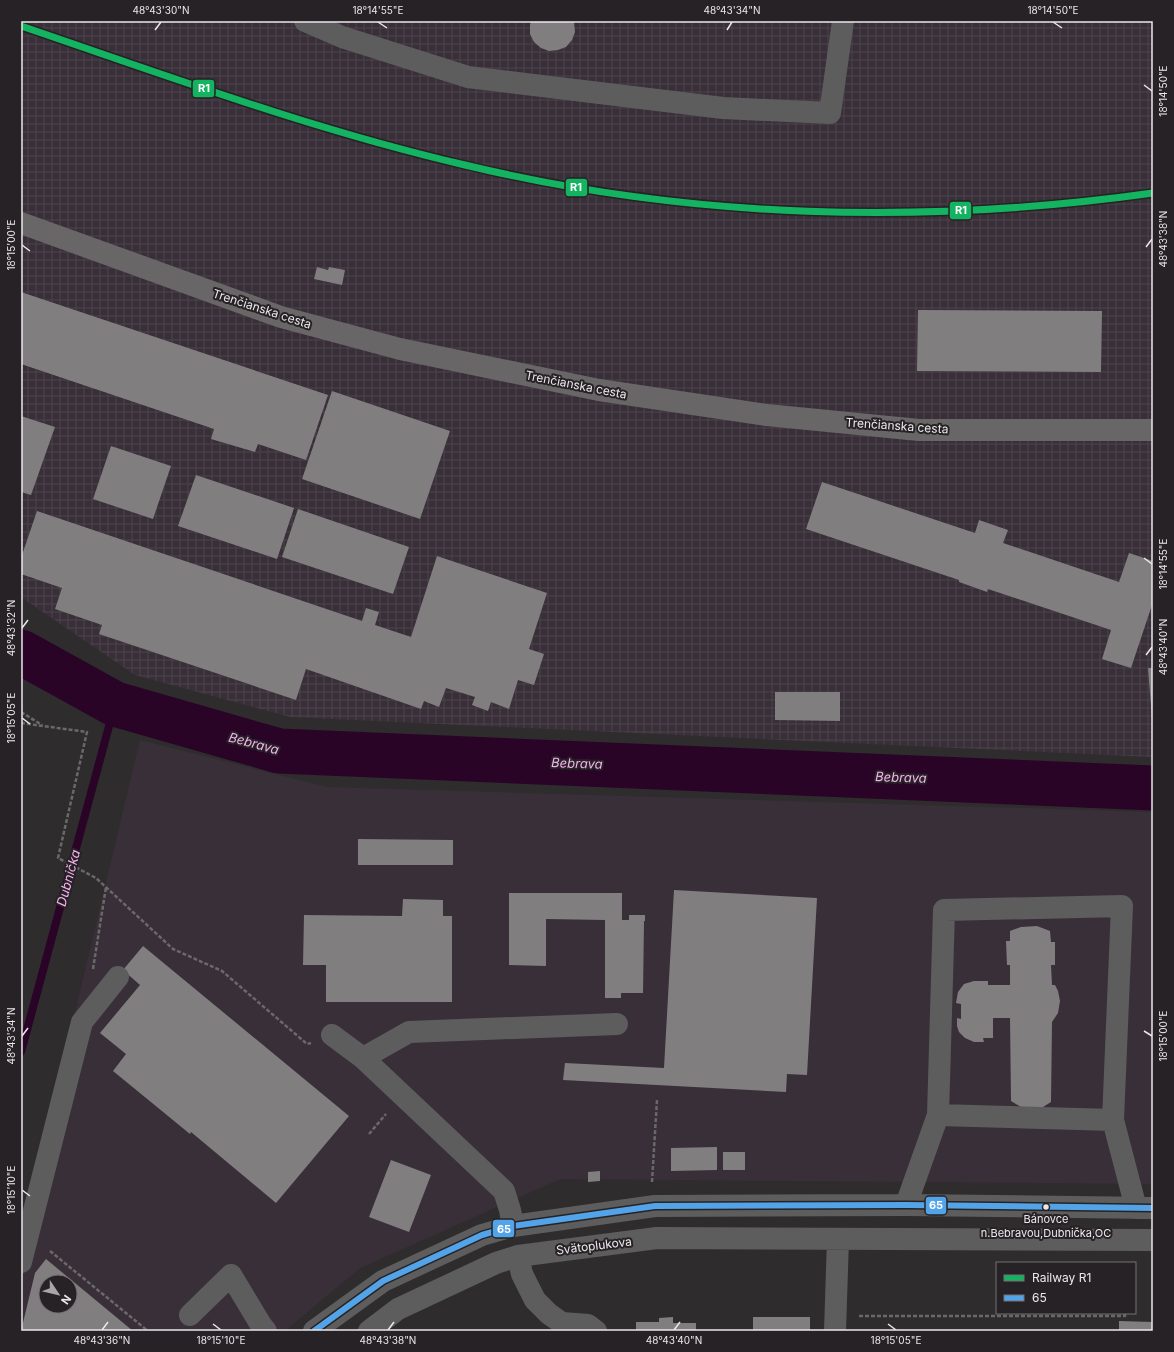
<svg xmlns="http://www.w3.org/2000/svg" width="1174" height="1352" viewBox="0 0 1174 1352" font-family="Inter,sans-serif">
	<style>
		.built { fill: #392f38; fill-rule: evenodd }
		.industrial { fill: url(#industrial-grid) }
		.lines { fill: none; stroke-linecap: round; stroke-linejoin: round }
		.stream { stroke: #290427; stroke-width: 8 }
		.river { stroke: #290427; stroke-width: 45 }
		.building { fill: #817e80; fill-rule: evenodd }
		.path { stroke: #6a696a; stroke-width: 2.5; stroke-dasharray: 4 2; stroke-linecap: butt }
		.minor { stroke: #5e5d5e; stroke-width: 22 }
		.major { stroke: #686667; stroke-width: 22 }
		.bus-1-casing { stroke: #262225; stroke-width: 9 }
		.bus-1 { stroke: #53a3e8; stroke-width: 6 }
		.rail-1-casing { stroke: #262225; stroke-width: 10 }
		.rail-1 { stroke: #13b361; stroke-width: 7 }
		.ticks { fill: none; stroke: #ebe8eb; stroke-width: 1.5 }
		.bus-dot { fill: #ebe8eb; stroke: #262225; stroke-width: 1.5 }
		.labels { text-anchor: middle; stroke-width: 4; stroke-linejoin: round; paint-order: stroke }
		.bus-label { font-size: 11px; fill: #ebe8eb; stroke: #262225 }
		.street-label { font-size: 12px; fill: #ebe8eb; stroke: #262225 }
		.water-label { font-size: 13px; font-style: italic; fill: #f9b0f1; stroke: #262225 }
		.line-badge { stroke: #262225; stroke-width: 1.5 }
		.badge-label { font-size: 11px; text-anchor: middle; font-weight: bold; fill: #fff }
		.neatline { fill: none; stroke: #ebe8eb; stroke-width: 1.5 }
		.ticks-label { font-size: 10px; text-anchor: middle; fill: #ebe8eb }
	</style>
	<defs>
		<pattern id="industrial-grid" width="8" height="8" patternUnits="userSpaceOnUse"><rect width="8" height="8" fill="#392f38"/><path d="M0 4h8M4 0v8" fill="none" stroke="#4c434b"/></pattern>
	</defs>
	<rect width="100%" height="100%" fill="#2f2c2e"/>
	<path class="built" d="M140 740 327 787 1153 812V1184L560 1179 360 1268 285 1331H21V1239ZM46 1282H70V1306H46Z"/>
	<path class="industrial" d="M21 21H1153V757L290 717 135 675 21 597Z"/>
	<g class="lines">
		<path class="stream" d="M21 1052 115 704"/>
		<path class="river" d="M21 652 115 704 279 751 1153 788"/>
	</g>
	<path class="building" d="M531 21H574L575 32 572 40 566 47 558 50 549 51 541 48 534 42 530 34V25Z
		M317 267 328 270 329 267 345 270 342 285 314 279Z
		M21 292 328 395 306 460 258 444 255 452 211 439 214 429 21 364Z
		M918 310 1102 311 1101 372 917 371Z
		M332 391 450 431 420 519 302 479Z
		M21 416 55 427 31 495 21 492Z
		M111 446 171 466 153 519 93 499Z
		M196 475 294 508 277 559 178 526Z
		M822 482 975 533 979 520 1008 530 1003 543 1119 582 1129 553 1153 561V602L1131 668 1102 659 1111 630 988 589 987 592 959 582V580L806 529Z
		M298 509 409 547 393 594 282 557Z
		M37 511 362 621 366 608 379 612 375 625 411 637 437 556 547 593 529 649 544 654 534 685 518 680 509 709 491 702 488 711 472 705 475 697 446 688 439 707 424 701 421 709 306 669 296 700 99 634 102 625 55 609 62 588 21 574V558Z
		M1148 668H1153V718H1152Z
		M775 692H840V721L775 720Z
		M358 839 453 840V865H358Z
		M674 890 817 898 807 1075 787 1074 786 1092 563 1080 565 1063 664 1068Z
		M509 893H622V920H629V915H645V921H644L643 993H621V998H605V920L546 919V966L509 965Z
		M403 899 443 900V916H452V1002H326V965H303L304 915 402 916Z
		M1037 926 1050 931 1051 942H1055V965H1051L1052 985H1055L1058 991 1060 1001 1058 1013 1052 1022 1051 1102 1043 1107 1033 1108 1021 1107 1011 1101 1010 1018H993V1038H983L984 1042H974L965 1038 959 1032 957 1026V1018L961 1019V1004L956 1003 958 992 964 984 974 981H988V985H1010V965H1007L1006 941H1010V931L1021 927Z
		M143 946 349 1116 276 1203 191 1132 190 1134 113 1071 126 1054 100 1033 140 985 123 970Z
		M717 1147V1170L671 1171V1148Z
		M723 1152H745V1170H723Z
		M391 1160 431 1175 409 1232 369 1217Z
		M600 1171V1181L588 1182V1172Z
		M46 1259 133 1331H21L35 1273ZM46 1282H70V1306H46Z
		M673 1317V1323H696V1331H636V1322H659V1318Z
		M753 1317H810V1331H753Z
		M1119 1321 1153 1322V1331H1119Z"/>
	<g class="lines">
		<path class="path" d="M21 712 42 725
			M21 723 87 732 58 858 96 878 173 949 222 971 307 1044 311 1043
			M93 969 106 887
			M369 1134 386 1114
			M652 1182 657 1100
			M50 1251 148 1331
			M859 1316H1125V1313"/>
		<path class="minor" d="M305 21 342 37 468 77 723 108 830 113 843 21
			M332 1035 363 1058 504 1191 510 1210 513 1226
			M363 1058 409 1032 617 1024
			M938 1115 1113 1120
			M906 1205 938 1115 944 910 1122 906 1113 1120 1136 1208
			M518 1256 522 1274 535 1300 549 1314 562 1323 588 1325 596 1331
			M21 1262 82 1022 118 977
			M190 1315 231 1275 261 1325 266 1331
			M314 1331 383 1281 482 1235 513 1226 655 1206 906 1205 1153 1208
			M369 1331 398 1309 496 1263 518 1256 657 1238 1153 1240
			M835 1331 838 1239"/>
		<path class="major" d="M21 223 281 317 400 349 599 390 767 415 919 430H1153"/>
		<defs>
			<path id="bus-1" d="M314 1331 383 1281 482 1235 513 1226 655 1206 906 1205 1153 1208"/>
		</defs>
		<use href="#bus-1" class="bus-1-casing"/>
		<use href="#bus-1" class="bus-1"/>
		<defs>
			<path id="rail-1" d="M21 26C168 76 314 130 465 165 690 219 924 225 1153 193"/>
		</defs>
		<use href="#rail-1" class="rail-1-casing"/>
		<use href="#rail-1" class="rail-1"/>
	</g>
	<path class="ticks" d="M378 22 387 28M1053 22 1062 28M155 30 161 22M727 30 732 22M1144 85 1152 91M22 245 30 251M1146 247 1152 239M1144 558 1152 564M22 628 28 620M1146 655 1152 647M22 718 30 724M1144 1031 1152 1036M22 1036 28 1028M22 1190 30 1196M213 1324 221 1330M888 1324 896 1330M102 1330 108 1322M388 1330 394 1322M674 1330 680 1322"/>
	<circle class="bus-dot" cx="1046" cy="1207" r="3.5"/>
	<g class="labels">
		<g class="bus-label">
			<text x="1046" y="1223">Bánovce<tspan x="1046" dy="14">n.Bebravou,Dubnička,OC</tspan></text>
		</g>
		<g class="street-label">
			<text transform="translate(262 309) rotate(18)" y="4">Trenčianska cesta</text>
			<text transform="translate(576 385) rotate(11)" y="4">Trenčianska cesta</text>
			<text transform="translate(897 426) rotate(4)" y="4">Trenčianska cesta</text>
			<text transform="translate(594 1246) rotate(-7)" y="4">Svätoplukova</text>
		</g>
		<g class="water-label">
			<text transform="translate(254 743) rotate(15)" y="5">Bebrava</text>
			<text transform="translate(577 763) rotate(2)" y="5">Bebrava</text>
			<text transform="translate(901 777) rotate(2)" y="5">Bebrava</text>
			<text transform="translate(68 878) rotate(-75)" y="5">Dubnička</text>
		</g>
	</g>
	<g class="line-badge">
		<rect x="192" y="79" width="23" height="19" rx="4" fill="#13b361"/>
		<rect x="565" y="178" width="23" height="19" rx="4" fill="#13b361"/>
		<rect x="949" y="201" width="23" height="19" rx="4" fill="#13b361"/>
		<rect x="925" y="1196" width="22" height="19" rx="4" fill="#53a3e8"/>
		<rect x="492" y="1219" width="23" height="19" rx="4" fill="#53a3e8"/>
	</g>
	<g class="badge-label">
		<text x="204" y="92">R1</text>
		<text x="576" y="191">R1</text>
		<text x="961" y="214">R1</text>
		<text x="936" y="1209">65</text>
		<text x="504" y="1233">65</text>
	</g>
	<rect width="1174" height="1352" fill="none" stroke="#262225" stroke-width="44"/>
	<rect x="996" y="1262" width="140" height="52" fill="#262225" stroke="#757174"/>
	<rect x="1004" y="1275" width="20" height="6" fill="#13b361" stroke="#757174"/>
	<text x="1032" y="1282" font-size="12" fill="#ebe8eb">Railway R1</text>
	<rect x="1004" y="1295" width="20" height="6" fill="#53a3e8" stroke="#757174"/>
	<text x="1032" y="1302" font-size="12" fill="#ebe8eb">65</text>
	<g transform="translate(58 1294) rotate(125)"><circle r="19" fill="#262225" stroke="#757174"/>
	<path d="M0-3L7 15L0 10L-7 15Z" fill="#a9a6a9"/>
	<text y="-6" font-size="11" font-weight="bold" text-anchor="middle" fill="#ebe8eb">N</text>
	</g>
	<rect x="22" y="22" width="1130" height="1308" class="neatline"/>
	<g class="ticks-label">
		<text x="161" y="14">48°43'30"N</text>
		<text x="378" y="14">18°14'55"E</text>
		<text x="732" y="14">48°43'34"N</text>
		<text x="1053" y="14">18°14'50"E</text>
		<text transform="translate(1163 91) rotate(-90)" y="4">18°14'50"E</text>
		<text transform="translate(1163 239) rotate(-90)" y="4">48°43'38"N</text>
		<text transform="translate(11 245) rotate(-90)" y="4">18°15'00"E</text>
		<text transform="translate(1163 564) rotate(-90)" y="4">18°14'55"E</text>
		<text transform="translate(11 628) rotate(-90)" y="4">48°43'32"N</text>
		<text transform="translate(1163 647) rotate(-90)" y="4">48°43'40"N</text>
		<text transform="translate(11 718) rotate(-90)" y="4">18°15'05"E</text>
		<text transform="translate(1163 1036) rotate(-90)" y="4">18°15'00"E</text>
		<text transform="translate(11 1036) rotate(-90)" y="4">48°43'34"N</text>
		<text transform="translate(11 1190) rotate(-90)" y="4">18°15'10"E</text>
		<text x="102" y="1344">48°43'36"N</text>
		<text x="221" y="1344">18°15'10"E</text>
		<text x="388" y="1344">48°43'38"N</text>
		<text x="674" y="1344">48°43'40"N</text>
		<text x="896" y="1344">18°15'05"E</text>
	</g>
</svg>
